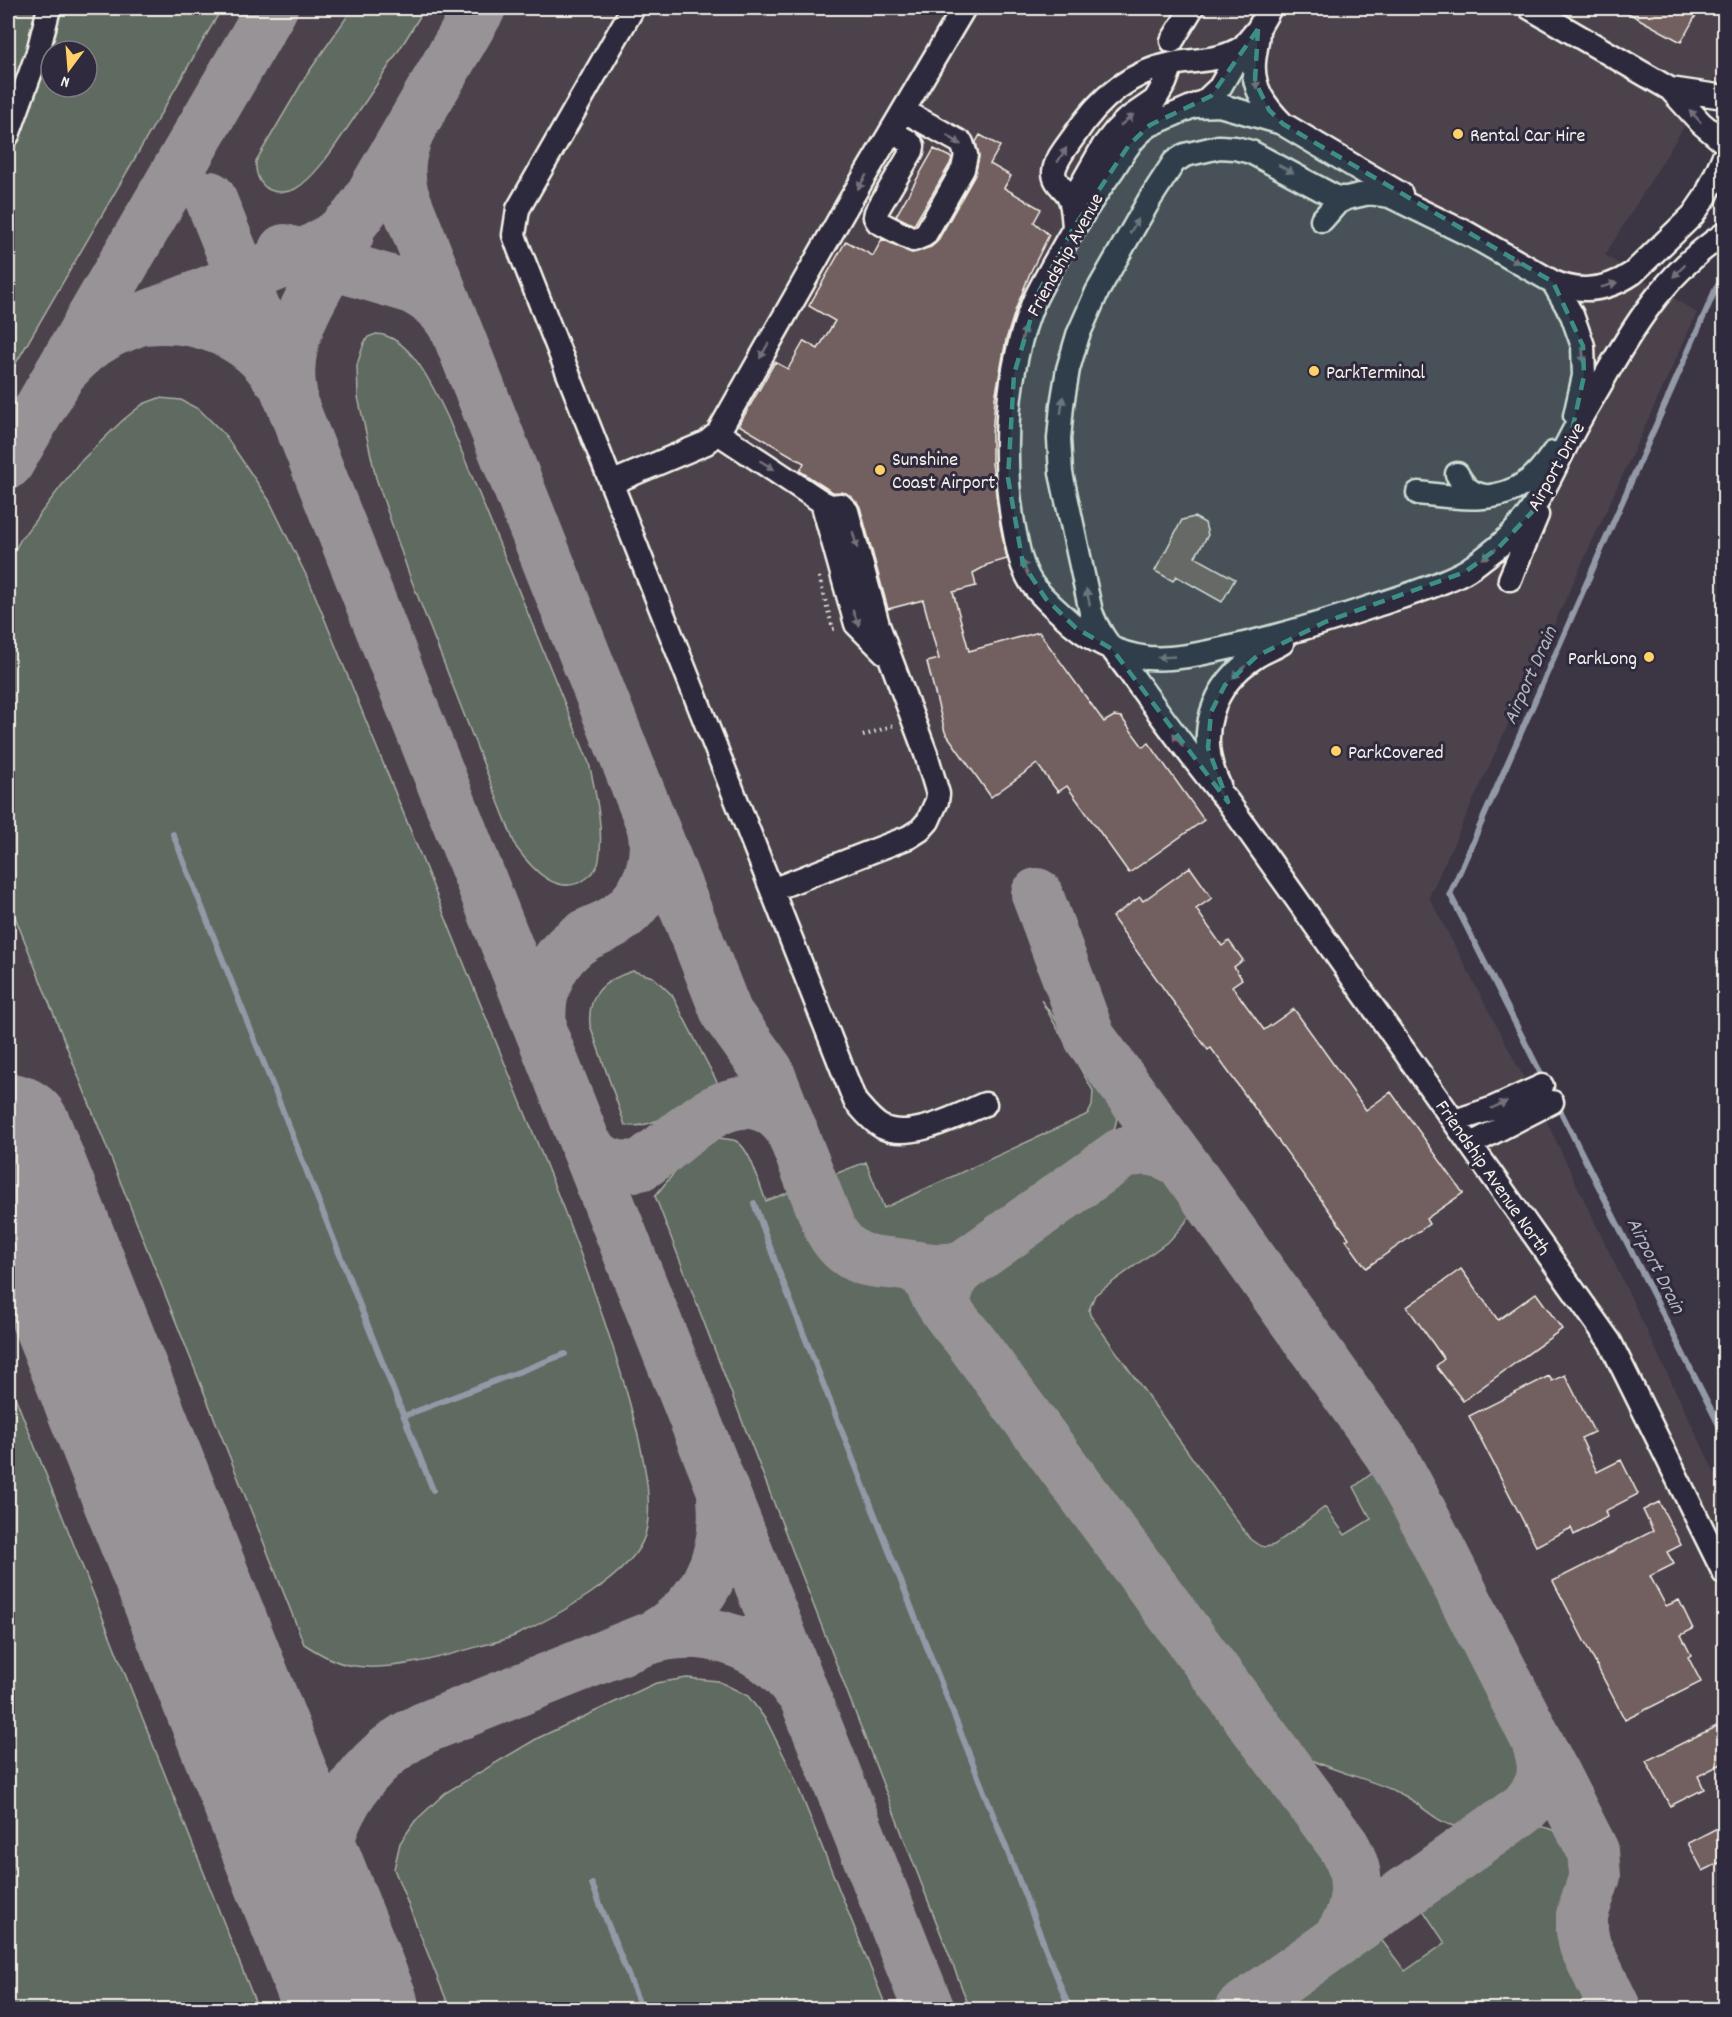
<svg xmlns="http://www.w3.org/2000/svg" width="1732" height="2017" viewBox="0 0 1732 2017" font-family="Dekko,sans-serif">
	<style>
		.built { fill: #4c424c; fill-rule: evenodd }
		.green { fill: #5e6a60; stroke: #a9aea4; stroke-width: 1.5; fill-rule: evenodd }
		.lines { fill: none; stroke-linecap: round; stroke-linejoin: round }
		.stream { stroke: #9399a7; stroke-width: 6 }
		.taxiway { stroke: #989396; stroke-width: 52 }
		.runway { stroke: #989396; stroke-width: 132 }
		.building { fill: #725f5e; stroke: #f4f1e8; stroke-width: 1.5 }
		.minor-casing { stroke: #f4f1e8; stroke-width: 27 }
		.path { stroke: #f4f1e8; stroke-width: 4; stroke-dasharray: 1.5 4.5; stroke-linecap: butt }
		.minor { stroke: #2f2a3d; stroke-width: 22 }
		.oneway { fill: #747079 }
		.marked { fill: #3d8f86; fill-opacity: 0.2; stroke: #3d8f86; stroke-width: 4.5; stroke-dasharray: 12 8; stroke-linejoin: round }
		.poi-dot { fill: #ffd166; stroke: #2f2a3d; stroke-width: 2 }
		.labels { text-anchor: middle; stroke-width: 6; stroke-linejoin: round; paint-order: stroke }
		.poi-label { font-size: 20px; fill: #f4f1e8; stroke: #2f2a3d; text-anchor: start }
		.street-label { font-size: 20px; fill: #f4f1e8; stroke: #2f2a3d }
		.water-label { font-size: 21px; font-style: italic; fill: #b3b7bc; stroke: #2f2a3d }
	</style>
	<rect width="100%" height="100%" fill="#3c3544"/>
	<filter id="ink" filterUnits="userSpaceOnUse"><feTurbulence type="fractalNoise" baseFrequency=".0167" numOctaves="2"/><feDisplacementMap in="SourceGraphic" scale="12" xChannelSelector="R" yChannelSelector="G"/><feConvolveMatrix kernelMatrix="1 2 1 2 8 2 1 2 1" color-interpolation-filters="sRGB"/></filter>
	<g filter="url(#ink)">
		<path class="built" d="M8 8H1724V62L1605 255 1697 313 1429 897 1545 1118 1724 1492V2009L8 2010ZM51 51H87V87H51Z"/>
		<path class="green" d="M8 8H40L8 108Z
			M59 8H222L8 377V171ZM51 51H87V87H51Z
			M353 8H425C401 48 375 88 348 127 335 146 315 178 295 189 287 193 275 193 268 189 258 183 255 171 256 161L306 76Z
			M376 334C411 335 435 391 448 418L589 763C596 794 604 828 599 860 598 867 592 874 587 878 558 899 532 869 516 847L409 574 376 478 358 397 357 365 364 343 368 337Z
			M159 398 181 400 200 410 225 435 269 500 310 583C364 716 418 848 471 981 525 1114 583 1246 624 1383 635 1422 657 1496 645 1535 633 1576 551 1619 514 1636 503 1641 491 1643 480 1646 442 1657 388 1673 348 1665 333 1662 318 1653 304 1644L8 899V562L21 539 78 464 123 420 143 404Z
			M633 971 653 977 672 995 718 1084C695 1099 653 1132 625 1125L590 1025C587 994 604 980 633 971Z
			M1041 1000 1115 1099C1120 1116 1116 1130 1105 1145L969 1245C962 1247 954 1251 947 1252 928 1254 874 1246 860 1234 845 1221 838 1195 830 1176L866 1162 884 1208 1088 1114 1092 1106 1093 1091Z
			M718 1138C724 1139 731 1139 736 1141 751 1149 759 1185 766 1201L798 1189C812 1225 822 1267 866 1277 881 1281 897 1281 913 1283L1332 1854 1338 1871 1340 1889 1337 1901 1321 1929 1307 1942 1211 2009H970L655 1196C673 1174 692 1149 718 1138Z
			M1148 1165 1170 1174 1195 1207 1185 1223 1170 1240 1095 1295 1089 1310 1090 1315 1250 1539C1259 1546 1263 1549 1274 1545L1325 1507 1345 1535 1371 1519 1354 1487 1379 1468 1508 1723C1526 1773 1534 1783 1484 1813 1476 1817 1465 1827 1455 1826 1439 1824 1420 1804 1405 1796 1366 1775 1318 1771 1284 1743L972 1321 967 1296 971 1283 1124 1171 1133 1167Z
			M8 1379 258 2009H8Z
			M687 1678 718 1681 748 1696 766 1720 792 1772 887 2009H450L394 1869 400 1843 415 1821 445 1793 538 1738 656 1683Z
			M1533 1826C1565 1827 1584 1852 1576 1883 1572 1902 1563 1910 1565 1932 1569 1960 1585 1985 1597 2009H1271L1377 1934 1405 1971 1445 1943 1419 1904 1520 1830Z"/>
		<g class="lines">
			<path class="stream" d="M173 834 433 1490
				M1540 1072 1450 894 1717 286
				M1560 1110 1724 1435
				M754 1203 778 1269 1070 2010
				M404 1416 565 1354
				M592 1884 642 2010"/>
			<path class="taxiway" d="M408 133C399 154 397 173 403 195L727 1014 768 1071 830 1229C836 1240 844 1250 856 1256 869 1263 884 1262 898 1264 919 1267 942 1273 963 1266
				M210 197 929 2010
				M284 250 410 287C429 296 444 308 454 326
				M145 319C197 313 250 333 278 377
				M60 373 85 347 111 331 313 250 337 236 355 219 366 204 480 8
				M291 392C280 334 321 282 348 235
				M8 463 272 8
				M1037 894 1090 1038 1183 1164 1390 1454 1415 1500 1593 1851 1595 1876 1582 1915V1931L1585 1946 1616 2010
				M542 1033C535 994 551 955 586 935 597 929 609 926 619 918 648 897 661 859 652 824
				M587 1146C600 1163 618 1170 640 1165 647 1162 652 1156 659 1152 685 1132 721 1096 756 1104 772 1107 783 1117 792 1131
				M918 1267C930 1276 933 1292 942 1304 950 1317 960 1328 969 1339L1344 1846C1363 1878 1359 1915 1335 1942
				M946 1296 951 1279 958 1270 1121 1154C1143 1145 1164 1149 1183 1164
				M648 1639C701 1612 729 1559 723 1499
				M355 2010C345 1983 332 1955 326 1927 307 1846 350 1764 424 1728L644 1640C702 1621 762 1640 798 1689
				M1240 2010 1524 1808C1545 1785 1547 1770 1537 1741"/>
			<path class="runway" d="M8 1139 353 2010"/>
		</g>
		<path class="building" d="M1619 8H1700L1681 42Z
			M980 135 1000 146 990 164 1011 176 1004 188 1041 209 1034 222 1049 235 1030 273 1015 311 1006 340 995 398 992 434V463L1000 525 1007 559 986 565V566L973 573 976 586 953 592 969 651 1039 632 1104 722 1114 716 1121 717 1143 747 1149 743 1204 820 1129 873 1067 786 1058 792 1037 764 991 797 945 732 927 662 939 659 923 600 888 609 860 507 857 502 846 493 833 492 829 490 800 471 804 463 739 425 775 362 788 369 804 341 818 349 835 321 809 306 846 241 873 256 882 239 912 253 931 247 937 242 975 175 979 157 976 142Z
			M934 149 952 158 950 164 914 225 896 216Z
			M1194 517 1205 523 1208 535 1195 557 1235 579 1222 602 1176 576 1173 581 1155 571 1182 520Z
			M1190 867 1212 898 1196 909 1222 946 1229 941 1243 960 1234 967 1242 979 1232 986 1264 1030 1294 1009 1366 1110 1391 1092 1463 1193 1426 1219 1429 1224 1366 1268 1346 1240 1349 1238 1211 1048 1208 1050 1112 917 1140 897 1143 901Z
			M1461 1269 1498 1320 1536 1293 1562 1329 1463 1401 1436 1366 1444 1359 1407 1307Z
			M1565 1375 1594 1432 1581 1438 1597 1472 1621 1460 1638 1494 1605 1511 1607 1517 1574 1535 1571 1528 1536 1546 1469 1416 1549 1376 1552 1381Z
			M1659 1502 1681 1545 1667 1552 1674 1564 1650 1576 1666 1606 1679 1600 1693 1629 1681 1635 1691 1655 1688 1657 1701 1682 1625 1720 1553 1581 1653 1531 1643 1510Z
			M1725 1722V1762L1698 1776 1704 1789 1670 1806 1646 1761Z
			M1725 1824V1860L1703 1871 1688 1843Z"/>
		<g class="lines">
			<defs>
				<path id="minor" d="M633 8 518 209 514 235 519 249 855 1101C863 1110 871 1121 882 1127 911 1141 958 1115 985 1104
					M1270 8 1258 29 1243 47 1220 87 1205 101 1150 125C1134 135 1124 152 1114 168 1095 195 1077 222 1061 251 1052 267 1042 284 1034 301 1006 368 1001 453 1013 523 1017 544 1020 566 1032 584 1040 595 1051 605 1061 614 1085 637 1114 654 1148 658 1171 660 1195 655 1218 650 1271 639 1323 623 1374 606 1403 596 1433 588 1460 574 1469 570 1476 564 1484 558 1535 521 1544 487 1572 434 1583 413 1596 393 1607 373 1639 317 1670 270 1724 234
					M1530 8 1670 89 1701 123 1721 140
					M1258 29C1258 40 1255 51 1254 62 1252 88 1265 106 1283 124L1401 194
					M1172 41 1192 8
					M1670 89 1724 97
					M1195 106 1219 105 1282 123
					M892 132 908 141 913 146 912 151 876 212 875 217 878 222 913 240 925 235 963 169 966 155 962 143 904 111
					M8 135 38 52 49 8
					M1071 203 1104 145 1115 131 1126 120 1155 100 1165 83 1172 64
					M1322 220 1337 203 1347 198
					M1074 227C1073 217 1073 204 1068 195 1063 187 1054 183 1054 172 1055 160 1067 146 1074 136 1097 101 1129 72 1172 64 1198 59 1219 62 1243 47
					M1460 229 1553 282 1572 315 1583 346 1584 376 1575 416
					M1472 236 1390 196 1369 193 1347 198H1337L1251 152 1235 148 1219 147 1185 155 1174 162 1150 199 1097 292 1078 335 1068 369 1062 405 1059 439 1061 473 1091 612C1100 638 1118 655 1133 677 1164 720 1194 762 1228 802L1610 1342 1724 1573
					M1553 282C1581 294 1608 290 1633 273L1693 215 1706 196 1723 158
					M718 433 822 502 831 506 841 505 847 511 878 625 926 754 938 794 937 801 928 821 920 830 909 837 772 890
					M1457 474C1464 487 1471 494 1485 496
					M611 483 706 443 718 433 848 204 964 8
					M1418 493C1454 497 1497 505 1528 481 1538 474 1546 463 1553 453
					M822 502 856 624 884 652
					M1510 579 1537 515
					M1219 785C1195 736 1211 685 1257 656 1265 651 1274 648 1282 643
					M1455 1121 1491 1109 1542 1086
					M1471 1144 1552 1102"/>
			</defs>
			<use href="#minor" class="minor-casing"/>
			<path class="path" d="M819 577 833 629 837 628
				M863 736 894 725"/>
			<use href="#minor" class="minor"/>
		</g>
		<defs><path id="oneway-solid" d="M-6-.8H1V-3.2L6.5 0L1 3.2V.8H-6Z" transform="scale(1.5)"/></defs>
		<g class="oneway">
			<use href="#oneway-solid" transform="translate(1256 81) rotate(79)"/>
			<use href="#oneway-solid" transform="translate(1695 116) rotate(-132)"/>
			<use href="#oneway-solid" transform="translate(1127 120) rotate(-40)"/>
			<use href="#oneway-solid" transform="translate(954 140) rotate(34)"/>
			<use href="#oneway-solid" transform="translate(1062 155) rotate(-58)"/>
			<use href="#oneway-solid" transform="translate(1286 169) rotate(28)"/>
			<use href="#oneway-solid" transform="translate(862 182) rotate(121)"/>
			<use href="#oneway-solid" transform="translate(1134 226) rotate(-60)"/>
			<use href="#oneway-solid" transform="translate(1512 259) rotate(29)"/>
			<use href="#oneway-solid" transform="translate(1679 271) rotate(135)"/>
			<use href="#oneway-solid" transform="translate(1609 285) rotate(-17)"/>
			<use href="#oneway-solid" transform="translate(1023 335) rotate(-76)"/>
			<use href="#oneway-solid" transform="translate(764 351) rotate(120)"/>
			<use href="#oneway-solid" transform="translate(1583 355) rotate(85)"/>
			<use href="#oneway-solid" transform="translate(1062 405) rotate(-82)"/>
			<use href="#oneway-solid" transform="translate(767 465) rotate(32)"/>
			<use href="#oneway-solid" transform="translate(855 540) rotate(75)"/>
			<use href="#oneway-solid" transform="translate(1489 554) rotate(144)"/>
			<use href="#oneway-solid" transform="translate(1025 568) rotate(-112)"/>
			<use href="#oneway-solid" transform="translate(1088 597) rotate(-103)"/>
			<use href="#oneway-solid" transform="translate(856 618) rotate(67)"/>
			<use href="#oneway-solid" transform="translate(1166 657) rotate(177)"/>
			<use href="#oneway-solid" transform="translate(1239 672) rotate(136)"/>
			<use href="#oneway-solid" transform="translate(1178 740) rotate(-126)"/>
			<use href="#oneway-solid" transform="translate(1499 1105) rotate(-24)"/>
		</g>
	</g>
	<path class="marked" d="M1258 29 1255 81 1269 110 1283 124 1553 282 1583 346 1584 376 1571 435 1532 512 1499 547 1465 572 1325 622 1257 656 1225 685 1211 712 1208 748 1228 802 1112 649 1076 628 1046 599 1023 564 1008 478 1014 374 1039 291 1074 227 1129 145 1150 125 1211 96Z"/>
	<g class="poi-dot">
		<circle cx="1458" cy="134" r="6"/>
		<circle cx="1314" cy="371" r="6"/>
		<circle cx="880" cy="470" r="6"/>
		<circle cx="1649" cy="657" r="6"/>
		<circle cx="1336" cy="751" r="6"/>
	</g>
	<g class="labels">
		<g class="poi-label">
			<text x="1470" y="141">Rental Car Hire</text>
			<text x="1326" y="378">ParkTerminal</text>
			<text x="892" y="465">Sunshine<tspan x="892" dy="23">Coast Airport</tspan></text>
			<text x="1637" y="664" text-anchor="end">ParkLong</text>
			<text x="1348" y="758">ParkCovered</text>
		</g>
		<g class="street-label">
			<text transform="translate(1064 254) rotate(-61)" y="7">Friendship Avenue</text>
			<text transform="translate(1555 466) rotate(-61)" y="7">Airport Drive</text>
			<text transform="translate(1494 1177) rotate(55)" y="7">Friendship Avenue North</text>
		</g>
		<g class="water-label">
			<text transform="translate(1529 675) rotate(-66)" y="7">Airport Drain</text>
			<text transform="translate(1657 1265) rotate(63)" y="7">Airport Drain</text>
		</g>
	</g>
	<rect width="1732" height="2017" fill="none" stroke="#2f2a3d" stroke-width="30"/>
	<rect x="15" y="15" width="1702" height="1987" fill="none" stroke="#f4f1e8" stroke-width="2" filter="url(#ink)"/>
	<g transform="translate(69 69) rotate(196)"><circle r="28" fill="#2f2a3d" stroke="#7e7a81" stroke-width="1.5"/>
	<path d="M0-4.5L10 22L0 15L-10 22Z" fill="#ffd166"/>
	<text y="-9" font-size="16" font-weight="bold" text-anchor="middle" fill="#f4f1e8">N</text>
	</g>
</svg>
